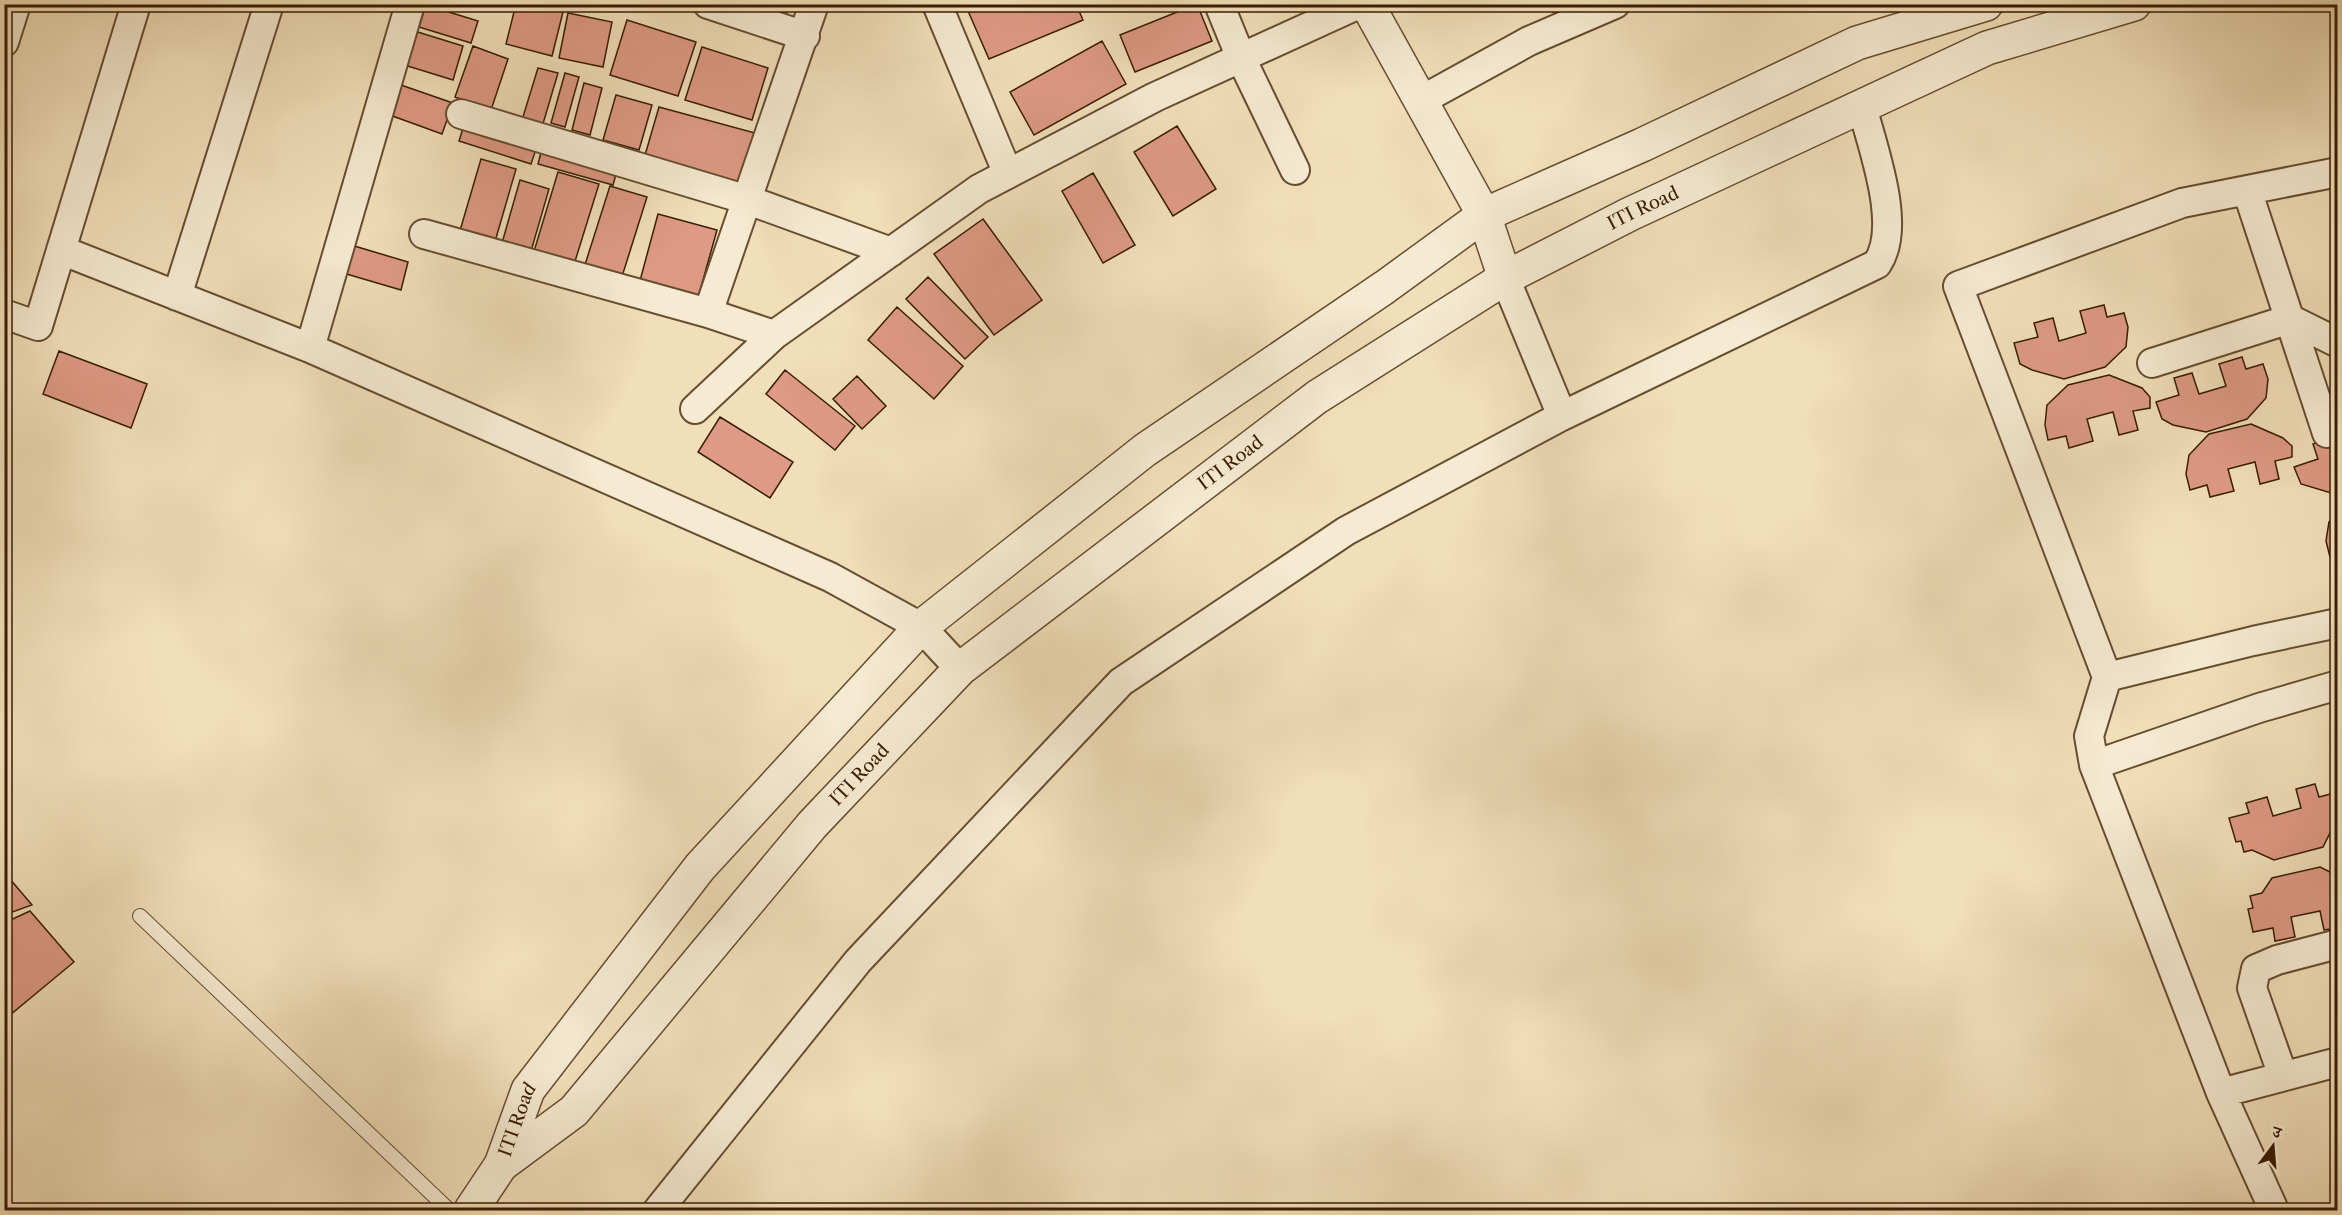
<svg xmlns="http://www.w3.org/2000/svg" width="2342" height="1215" viewBox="0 0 2342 1215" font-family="'Libre Caslon Text','Noto Serif Devanagari',serif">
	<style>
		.building { fill: #de9a84; stroke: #381d02; stroke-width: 1.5 }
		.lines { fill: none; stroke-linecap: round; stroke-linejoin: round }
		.service-casing { stroke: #664e30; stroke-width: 16 }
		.minor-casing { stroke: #664e30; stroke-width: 32 }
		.tertiary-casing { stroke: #664e30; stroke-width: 36 }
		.service { stroke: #f6ead2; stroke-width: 14 }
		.minor { stroke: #f6ead2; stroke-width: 28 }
		.tertiary { stroke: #f6ead2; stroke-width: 33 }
		.labels { text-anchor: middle; stroke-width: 4.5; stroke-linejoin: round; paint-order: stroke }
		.street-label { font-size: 18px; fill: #381d02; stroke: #f6ead2 }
	</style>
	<rect width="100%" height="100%" fill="#f1dfb9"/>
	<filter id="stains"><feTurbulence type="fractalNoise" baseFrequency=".00333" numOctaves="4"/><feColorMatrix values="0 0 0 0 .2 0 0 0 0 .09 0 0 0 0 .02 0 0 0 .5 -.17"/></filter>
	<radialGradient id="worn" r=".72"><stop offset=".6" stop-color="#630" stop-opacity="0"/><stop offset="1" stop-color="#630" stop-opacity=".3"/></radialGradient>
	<path class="building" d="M516 4H565L552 56 506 44Z
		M749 4H789L786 15Z
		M984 4H1076L1083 20 989 59 968 11Z
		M1197 4 1212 41 1135 72 1120 35Z
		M1550 4H1574L1553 12Z
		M426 5 478 21 471 43 419 27Z
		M568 13 612 22 603 67 559 58Z
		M627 20 696 42 678 96 610 75Z
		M408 29 463 46 453 80 398 63Z
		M1102 41 1126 84 1034 135 1010 92Z
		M473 46 508 59 491 110 455 97Z
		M702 47 768 68 752 120 685 100Z
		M538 68 558 73 542 127 522 120Z
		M565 73 579 77 565 127 551 123Z
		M584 83 602 88 590 135 572 130Z
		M398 84 453 103 442 134 387 114Z
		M616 95 652 105 639 150 603 140Z
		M659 107 755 133 740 189 643 162Z
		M464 125 536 149 531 164 459 141Z
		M1177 126 1216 189 1173 216 1134 152Z
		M543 145 618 167 613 185 538 164Z
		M481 159 516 169 494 245 459 234Z
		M558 172 599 184 572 271 532 258Z
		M1093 173 1135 245 1103 263 1062 191Z
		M520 180 549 189 529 258 500 250Z
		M610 186 647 197 619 286 582 274Z
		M658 214 717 230 696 305 638 288Z
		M983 219 1042 300 994 335 934 254Z
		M351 245 408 262 401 290 343 273Z
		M928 277 988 337 965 359 906 299Z
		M2104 305 2107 317 2124 313 2128 327 2126 347 2105 367 2064 379 2032 370 2020 364 2014 343 2038 337 2034 323 2053 318 2059 341 2086 333 2080 311Z
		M897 307 963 366 934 399 868 340Z
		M59 351 147 384 131 428 43 394Z
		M2242 357 2246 369 2263 364 2268 379 2266 398 2247 419 2206 432 2173 425 2162 419 2156 402 2179 395 2174 378 2192 373 2199 394 2226 386 2219 364Z
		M785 370 855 426 835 450 766 394Z
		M2109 375 2142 388 2150 397V408L2133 411 2138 430 2119 435 2113 412 2087 419 2093 441 2069 448 2066 436 2048 440 2045 425 2047 405 2068 385Z
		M857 376 886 406 862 429 833 399Z
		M720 417 793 462 770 498 698 452Z
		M2251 424 2283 438 2292 446V457L2275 461 2279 479 2260 484 2255 462 2228 469 2234 491 2210 497 2207 485 2190 490 2186 474 2189 455 2209 434Z
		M2331 438 2338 458V495L2301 484 2294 467 2318 459 2313 444Z
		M2338 514V555L2330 557 2326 541 2329 522Z
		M2315 784 2319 797 2338 792V829L2331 831 2323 847 2274 860 2252 850 2244 852 2241 841 2236 842 2229 818 2249 813 2246 803 2267 797 2273 816 2301 808 2296 789Z
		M2320 867 2338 876V928L2324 930 2320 911 2291 917 2295 937 2275 941 2273 928 2253 932 2248 909 2253 908 2250 896 2262 893 2272 878Z
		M4 872 32 905 4 915Z
		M30 911 74 962 4 1020V923Z"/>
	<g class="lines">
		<defs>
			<path id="service" d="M140 916 449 1210"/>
			<path id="minor" d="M708 4 805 36
				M937 4 1008 174
				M1219 4 1241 58 1295 170
				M4 42 16 4
				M1420 101 1529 41 1615 4
				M461 114 748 200 891 252
				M2247 190 2327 433
				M424 234 708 313 814 4
				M61 250 310 348 830 577 921 627 960 669
				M1505 278 1562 416
				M177 296 269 4
				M708 313 774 335
				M4 314 38 326 136 4
				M310 348 410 4
				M2152 363 2290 319 2338 343
				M695 409 774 335 979 189 1155 97 1359 4
				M2107 677 1958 286 2182 203 2338 172
				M2094 765 2259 708 2338 685
				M2283 1076 2252 988 2256 969 2277 960 2338 944
				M2221 1093 2338 1062
				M658 1210 858 961 1121 682 1346 531 1562 416 1877 264C1903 226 1872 147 1862 106
				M2274 1210 2221 1093 2094 765 2089 736 2107 677 2253 641 2338 623"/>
			<g id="tertiary">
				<path d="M1367 4 1484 215 1505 278"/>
				<path id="s1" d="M501 1165 574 1111 812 825 960 669 1317 397 1505 278 1630 214 1987 48 2134 4"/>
				<path id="s2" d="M471 1210 501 1165 528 1090 700 867 921 627 1145 450 1385 287 1484 215 1642 145 1857 43 1986 4"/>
			</g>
		</defs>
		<use href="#service" class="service-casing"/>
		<use href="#minor" class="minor-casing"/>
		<use href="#tertiary" class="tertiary-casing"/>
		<use href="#service" class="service"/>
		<use href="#minor" class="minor"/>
		<use href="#tertiary" class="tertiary"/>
	</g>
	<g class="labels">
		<g class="street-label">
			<text dy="6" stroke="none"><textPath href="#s1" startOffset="1504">ITI Road</textPath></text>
			<text dy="6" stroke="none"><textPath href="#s1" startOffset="1018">ITI Road</textPath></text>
			<text dy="6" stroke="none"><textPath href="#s1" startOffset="532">ITI Road</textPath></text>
			<text dy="6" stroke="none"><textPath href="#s2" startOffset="102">ITI Road</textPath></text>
		</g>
	</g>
	<rect width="2342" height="1215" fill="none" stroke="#f1dfb9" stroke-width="24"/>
	<rect x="6" y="6" width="2330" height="1203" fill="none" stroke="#381d02" stroke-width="3"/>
	<rect x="12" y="12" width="2318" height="1191" fill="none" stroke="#381d02" stroke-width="1.5"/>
	<g transform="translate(2273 1146) rotate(16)" stroke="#f6ead2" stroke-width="4.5" paint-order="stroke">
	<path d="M0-4.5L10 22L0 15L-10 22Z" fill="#381d02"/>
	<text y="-9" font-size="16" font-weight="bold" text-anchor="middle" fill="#381d02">उ</text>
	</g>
	<rect width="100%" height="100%" filter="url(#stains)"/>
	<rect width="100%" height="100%" fill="url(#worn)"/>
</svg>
